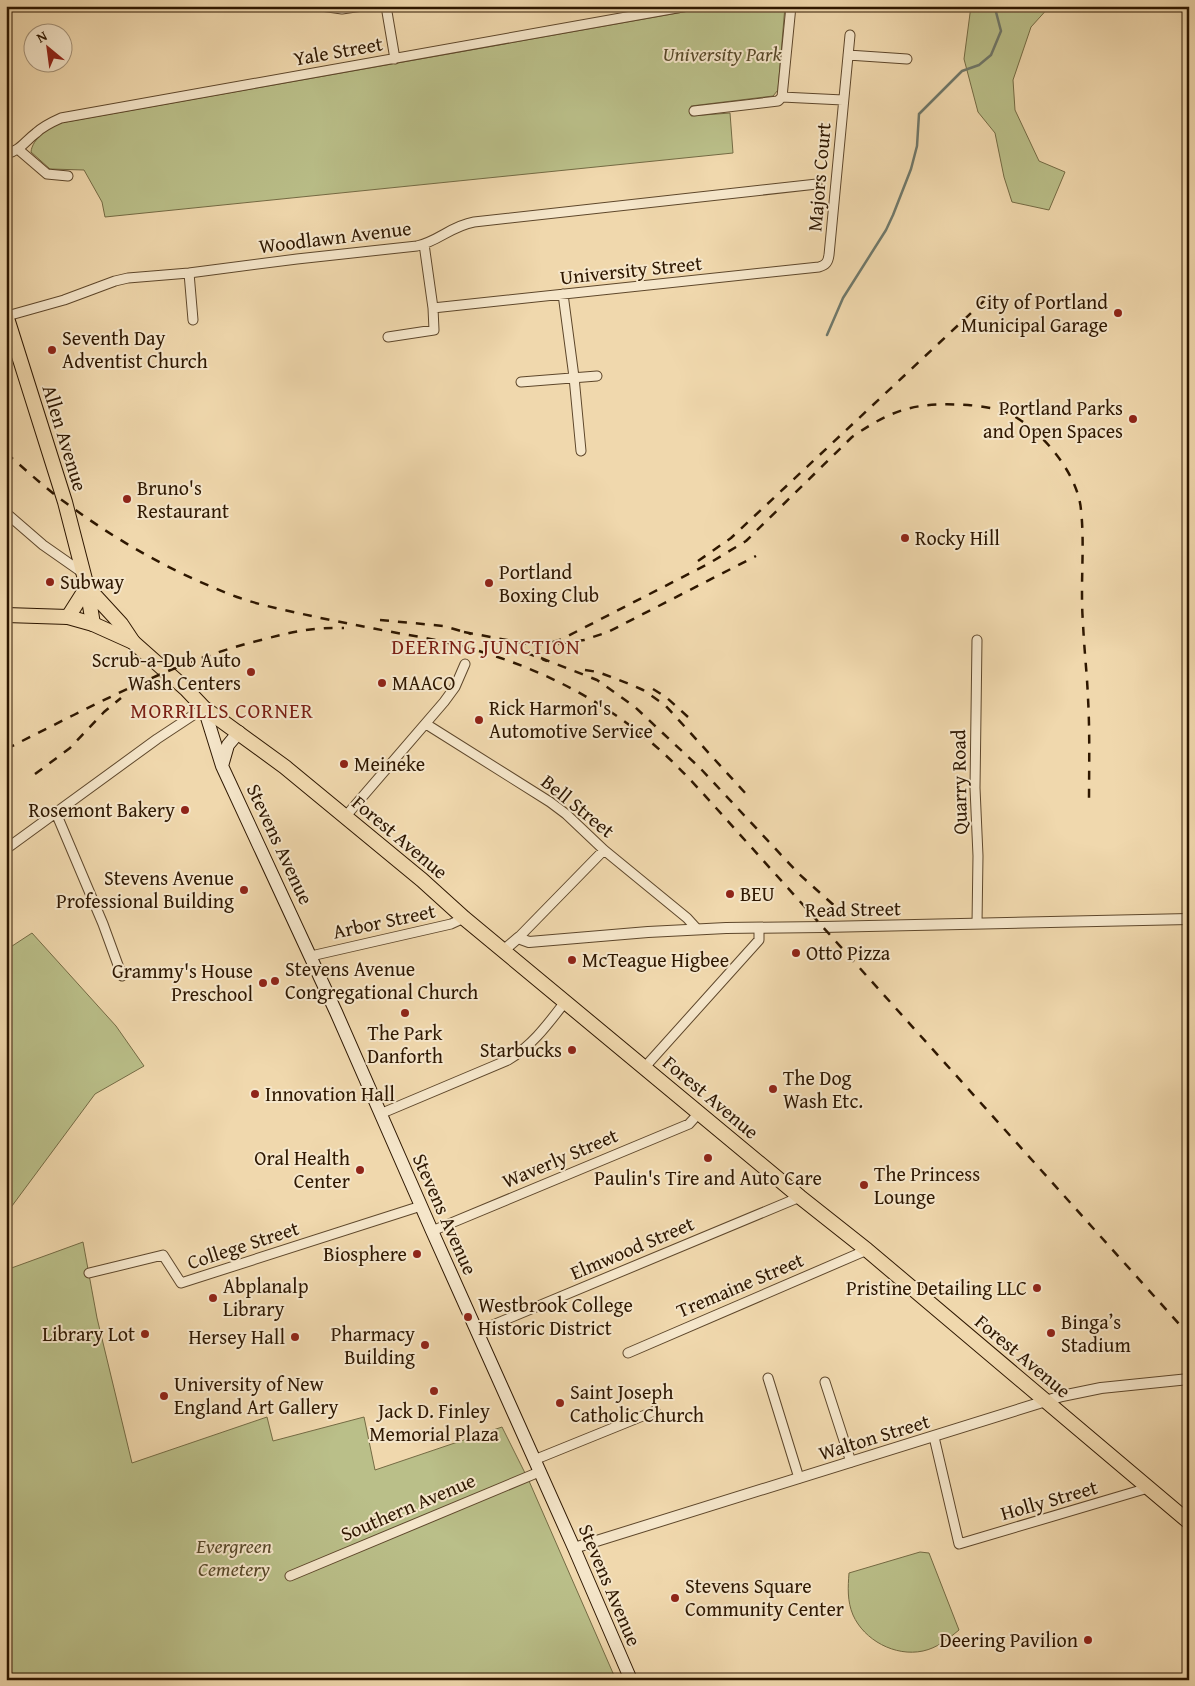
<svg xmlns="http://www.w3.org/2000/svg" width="1195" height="1686" viewBox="0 0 1195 1686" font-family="'Gentium Book Plus',serif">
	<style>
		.green { fill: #babf89; stroke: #746b44 }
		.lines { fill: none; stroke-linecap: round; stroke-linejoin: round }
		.stream { stroke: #6f786a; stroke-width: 2.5 }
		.minor-casing { stroke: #5e472b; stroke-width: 11 }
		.tertiary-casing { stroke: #5e472b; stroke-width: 12 }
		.secondary-casing { stroke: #2e1700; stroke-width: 14 }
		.primary-casing { stroke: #2e1700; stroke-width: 16 }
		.trunk-casing { stroke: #2e1700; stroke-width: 16 }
		.minor { stroke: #f5e6ca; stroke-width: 9 }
		.tertiary { stroke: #f5e6ca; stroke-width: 10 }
		.secondary { stroke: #f5e6ca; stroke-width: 12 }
		.primary { stroke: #f0d8ad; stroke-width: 14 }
		.trunk { stroke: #f0d8ad; stroke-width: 14 }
		.rail { stroke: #2e1700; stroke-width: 2.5; stroke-dasharray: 9 9; stroke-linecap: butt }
		.poi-dot { fill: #8f2418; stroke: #f5e6ca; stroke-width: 2 }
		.labels { text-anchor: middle; stroke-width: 4; stroke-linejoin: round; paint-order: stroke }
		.street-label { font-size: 20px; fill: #2e1700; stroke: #f5e6ca }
		.park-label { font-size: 20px; font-style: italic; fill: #584929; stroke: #f5e6ca }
		.poi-label { font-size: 20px; fill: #2e1700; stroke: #f5e6ca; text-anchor: start }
		.neighbourhood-label { font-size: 21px; letter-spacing: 1px; fill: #7a1f14; stroke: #f5e6ca }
	</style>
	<rect width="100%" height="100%" fill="#f0d8ad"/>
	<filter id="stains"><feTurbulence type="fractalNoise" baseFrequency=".004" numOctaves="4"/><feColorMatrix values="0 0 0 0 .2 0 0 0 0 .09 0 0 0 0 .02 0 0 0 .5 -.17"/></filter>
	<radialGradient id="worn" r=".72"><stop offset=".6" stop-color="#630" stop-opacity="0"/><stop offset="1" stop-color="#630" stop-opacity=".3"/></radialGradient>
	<path class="green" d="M717 6H785L778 90 773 96 691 106V116L730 113 733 153 105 217 102 202 84 170 50 169 31 152C32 139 49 127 60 123Z
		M971 6H1050L1031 27 1013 80 1015 110 1039 161 1065 172 1049 210 1012 202 1004 177 995 133 978 112 964 59Z
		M32 933 116 1026 144 1066 95 1094 6 1214V950Z
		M83 1242 97 1318 132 1463 267 1417 273 1441 364 1417 375 1470 502 1427 529 1481 616 1680H6V1270Z
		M920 1552 929 1553 959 1630C948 1639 937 1648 923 1651 895 1657 864 1640 853 1615 847 1601 848 1587 849 1573Z"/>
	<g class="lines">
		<path class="stream" d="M827 335 843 298 886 230 893 215 911 169 917 146 919 114 962 71 979 65 991 55 1001 31 996 12 1002 6"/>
		<defs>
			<path id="minor" d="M321 6 342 9 362 6
				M386 6 395 59
				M848 55 907 59
				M782 97 791 6
				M782 97 843 100
				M694 111 778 101 782 97
				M19 150 47 174 68 176
				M6 154C21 150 24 142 36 133 43 126 52 122 61 118L688 6
				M189 273 193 320
				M563 294 574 377 581 451
				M433 308 819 267C826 265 828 262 829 255L850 35
				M7 316 64 300 115 281 128 278 189 273 297 259 417 246C439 241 451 226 474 222L817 184
				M388 337 434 330 433 308 424 244
				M521 382 597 376
				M6 513 43 545 83 573
				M977 640 975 788 978 856 977 923
				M426 724 550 802 566 814 604 850 687 918 697 929
				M56 813 103 924 122 976
				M345 817 444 702 455 687 465 664
				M6 849 157 739 204 708
				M518 938 604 850
				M311 956 451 924 464 918
				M644 1068 759 940V928
				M380 1114 508 1060C532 1046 548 1024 565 1002
				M432 1231 689 1124 699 1113
				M89 1273 163 1255 181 1283 421 1206
				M476 1332 800 1197
				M628 1353 867 1250
				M768 1378 799 1478
				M825 1382 851 1462
				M934 1437 959 1544 1148 1488
				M534 1460 655 1411
				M290 1576 539 1472"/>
			<path id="tertiary" d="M504 950 518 938 529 942 648 932 726 928 823 927 1189 919
				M574 1548 1062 1396 1101 1388 1189 1379"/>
			<path id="secondary" d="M204 708 222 766 336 1012 432 1231 574 1548 631 1680
				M222 766 228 745 239 732"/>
			<path id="primary" d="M6 315 65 502 87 587 121 624 133 642
				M87 587 93 624
				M68 617 87 587"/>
			<path id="trunk" d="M6 615 68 617 93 624 133 642 186 689 204 708 285 767 422 880 464 918 800 1197 867 1250 1189 1522"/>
		</defs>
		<use href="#minor" class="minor-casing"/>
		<use href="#tertiary" class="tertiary-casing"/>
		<use href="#secondary" class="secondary-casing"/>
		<use href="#primary" class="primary-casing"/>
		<use href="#trunk" class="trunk-casing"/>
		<use href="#minor" class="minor"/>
		<use href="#tertiary" class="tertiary"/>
		<use href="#secondary" class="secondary"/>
		<use href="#primary" class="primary"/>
		<use href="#trunk" class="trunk"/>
		<path class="rail" d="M6 453C26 470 45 488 66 503 120 543 174 573 237 597 262 606 290 611 316 617 351 624 385 631 420 637 508 653 594 690 661 751 681 769 699 789 717 809L1189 1335
			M698 561 731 538 985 300
			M380 620 444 626 471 634
			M464 632 533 645 547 644 562 639 708 564 746 541 852 437C894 408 917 402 968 405 981 406 1000 409 1012 415 1043 432 1078 474 1081 510 1085 547 1080 585 1083 623 1084 648 1087 673 1088 698 1090 733 1089 769 1089 804
			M558 644 584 640 608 632 756 556
			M509 646 547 661
			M541 658 597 680 635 707 700 768 799 874 847 917
			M585 670 598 672 632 685 643 690 665 705 747 795
			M653 689 666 697 688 717
			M6 749C89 708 171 662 261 640 291 632 313 627 344 628
			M35 774 70 748 104 712 121 698"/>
	</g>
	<g class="poi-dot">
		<circle cx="1118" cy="313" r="5"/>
		<circle cx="52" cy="350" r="5"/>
		<circle cx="1133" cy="419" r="5"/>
		<circle cx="127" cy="499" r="5"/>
		<circle cx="905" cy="538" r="5"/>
		<circle cx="50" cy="582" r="5"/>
		<circle cx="489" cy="583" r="5"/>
		<circle cx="251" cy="672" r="5"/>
		<circle cx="382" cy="683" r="5"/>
		<circle cx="479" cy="720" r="5"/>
		<circle cx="344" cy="764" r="5"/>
		<circle cx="185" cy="810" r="5"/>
		<circle cx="244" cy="890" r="5"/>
		<circle cx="730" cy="894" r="5"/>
		<circle cx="796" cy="953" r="5"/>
		<circle cx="572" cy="960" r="5"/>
		<circle cx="275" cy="981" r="5"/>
		<circle cx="263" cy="983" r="5"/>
		<circle cx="405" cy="1013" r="5"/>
		<circle cx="572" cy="1050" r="5"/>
		<circle cx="773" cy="1089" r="5"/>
		<circle cx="255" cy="1094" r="5"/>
		<circle cx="708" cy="1158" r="5"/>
		<circle cx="360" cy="1170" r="5"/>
		<circle cx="864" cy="1185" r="5"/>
		<circle cx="417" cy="1254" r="5"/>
		<circle cx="1037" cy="1288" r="5"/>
		<circle cx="213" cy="1298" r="5"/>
		<circle cx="468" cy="1317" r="5"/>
		<circle cx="1051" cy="1333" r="5"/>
		<circle cx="145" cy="1334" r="5"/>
		<circle cx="295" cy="1337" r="5"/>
		<circle cx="425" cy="1345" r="5"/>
		<circle cx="434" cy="1391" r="5"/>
		<circle cx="164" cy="1396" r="5"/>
		<circle cx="560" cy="1403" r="5"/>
		<circle cx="675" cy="1598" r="5"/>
		<circle cx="1088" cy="1640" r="5"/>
	</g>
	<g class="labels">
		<g class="street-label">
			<text transform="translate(338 51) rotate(-10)" y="7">Yale Street</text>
			<text transform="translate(819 177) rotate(-85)" y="7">Majors Court</text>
			<text transform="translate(335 237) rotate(-7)" y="7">Woodlawn Avenue</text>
			<text transform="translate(631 270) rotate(-6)" y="7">University Street</text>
			<text transform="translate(65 438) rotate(73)" y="7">Allen Avenue</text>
			<text transform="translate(959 782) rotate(-91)" y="7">Quarry Road</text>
			<text transform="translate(578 806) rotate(39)" y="7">Bell Street</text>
			<text transform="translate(400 837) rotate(40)" y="7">Forest Avenue</text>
			<text transform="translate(280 844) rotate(65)" y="7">Stevens Avenue</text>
			<text transform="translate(853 909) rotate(-1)" y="7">Read Street</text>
			<text transform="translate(384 921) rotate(-12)" y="7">Arbor Street</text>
			<text transform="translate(711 1097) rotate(40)" y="7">Forest Avenue</text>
			<text transform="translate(560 1158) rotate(-23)" y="7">Waverly Street</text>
			<text transform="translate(445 1214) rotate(66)" y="7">Stevens Avenue</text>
			<text transform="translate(243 1245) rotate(-18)" y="7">College Street</text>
			<text transform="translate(632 1248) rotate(-23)" y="7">Elmwood Street</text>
			<text transform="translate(740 1285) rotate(-23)" y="7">Tremaine Street</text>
			<text transform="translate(1023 1356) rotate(40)" y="7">Forest Avenue</text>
			<text transform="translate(874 1437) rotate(-17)" y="7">Walton Street</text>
			<text transform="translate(1049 1500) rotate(-16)" y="7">Holly Street</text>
			<text transform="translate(408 1507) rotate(-23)" y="7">Southern Avenue</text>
			<text transform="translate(610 1585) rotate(67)" y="7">Stevens Avenue</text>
		</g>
		<g class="park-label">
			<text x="722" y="61">University Park</text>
			<text x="234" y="1553">Evergreen<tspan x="234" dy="23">Cemetery</tspan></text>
		</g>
		<g class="poi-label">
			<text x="1108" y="309" text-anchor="end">City of Portland<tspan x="1108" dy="23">Municipal Garage</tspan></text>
			<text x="62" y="345">Seventh Day<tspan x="62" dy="23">Adventist Church</tspan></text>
			<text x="1123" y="415" text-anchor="end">Portland Parks<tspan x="1123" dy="23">and Open Spaces</tspan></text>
			<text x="137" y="495">Bruno's<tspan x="137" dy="23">Restaurant</tspan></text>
			<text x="915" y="545">Rocky Hill</text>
			<text x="499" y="579">Portland<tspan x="499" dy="23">Boxing Club</tspan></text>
			<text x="60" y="589">Subway</text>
			<text x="241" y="667" text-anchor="end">Scrub-a-Dub Auto<tspan x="241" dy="23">Wash Centers</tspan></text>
			<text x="392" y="690">MAACO</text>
			<text x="489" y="715">Rick Harmon's<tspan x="489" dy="23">Automotive Service</tspan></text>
			<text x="354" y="771">Meineke</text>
			<text x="175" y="817" text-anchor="end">Rosemont Bakery</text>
			<text x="234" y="885" text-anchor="end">Stevens Avenue<tspan x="234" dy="23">Professional Building</tspan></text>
			<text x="740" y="901">BEU</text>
			<text x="806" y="960">Otto Pizza</text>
			<text x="582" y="967">McTeague Higbee</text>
			<text x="285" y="976">Stevens Avenue<tspan x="285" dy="23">Congregational Church</tspan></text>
			<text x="253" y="978" text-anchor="end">Grammy's House<tspan x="253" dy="23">Preschool</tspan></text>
			<text x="405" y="1040" text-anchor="middle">The Park<tspan x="405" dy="23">Danforth</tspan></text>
			<text x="562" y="1057" text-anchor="end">Starbucks</text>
			<text x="783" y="1085">The Dog<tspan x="783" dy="23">Wash Etc.</tspan></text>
			<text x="265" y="1101">Innovation Hall</text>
			<text x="350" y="1165" text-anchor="end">Oral Health<tspan x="350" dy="23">Center</tspan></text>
			<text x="874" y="1181">The Princess<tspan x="874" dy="23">Lounge</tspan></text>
			<text x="708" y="1185" text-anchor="middle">Paulin's Tire and Auto Care</text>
			<text x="407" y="1261" text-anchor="end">Biosphere</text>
			<text x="223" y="1293">Abplanalp<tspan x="223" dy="23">Library</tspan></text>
			<text x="1027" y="1295" text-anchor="end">Pristine Detailing LLC</text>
			<text x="478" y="1312">Westbrook College<tspan x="478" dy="23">Historic District</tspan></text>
			<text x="1061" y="1329">Binga’s<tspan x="1061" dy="23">Stadium</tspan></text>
			<text x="135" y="1341" text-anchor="end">Library Lot</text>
			<text x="415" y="1341" text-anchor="end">Pharmacy<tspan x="415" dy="23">Building</tspan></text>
			<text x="285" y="1344" text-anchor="end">Hersey Hall</text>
			<text x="174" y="1391">University of New<tspan x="174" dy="23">England Art Gallery</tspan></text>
			<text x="570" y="1399">Saint Joseph<tspan x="570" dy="23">Catholic Church</tspan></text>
			<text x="434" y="1418" text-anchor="middle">Jack D. Finley<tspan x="434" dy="23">Memorial Plaza</tspan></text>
			<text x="685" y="1593">Stevens Square<tspan x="685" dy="23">Community Center</tspan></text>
			<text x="1078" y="1647" text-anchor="end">Deering Pavilion</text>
		</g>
		<g class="neighbourhood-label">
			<text x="486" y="654">DEERING JUNCTION</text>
			<text x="222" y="718">MORRILLS CORNER</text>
		</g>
	</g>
	<rect width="1195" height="1686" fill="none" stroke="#f0d8ad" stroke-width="25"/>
	<rect x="8" y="8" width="1180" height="1671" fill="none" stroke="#2e1700" stroke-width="2.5"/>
	<rect x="12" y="12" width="1170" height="1661" fill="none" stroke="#2e1700"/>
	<g transform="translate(48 48) rotate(331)"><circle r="24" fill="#f5e6ca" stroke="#a59379"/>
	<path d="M0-4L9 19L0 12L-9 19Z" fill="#8f2418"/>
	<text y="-8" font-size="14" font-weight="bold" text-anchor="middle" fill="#2e1700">N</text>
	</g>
	<rect width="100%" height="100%" filter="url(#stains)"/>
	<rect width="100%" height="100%" fill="url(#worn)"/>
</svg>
